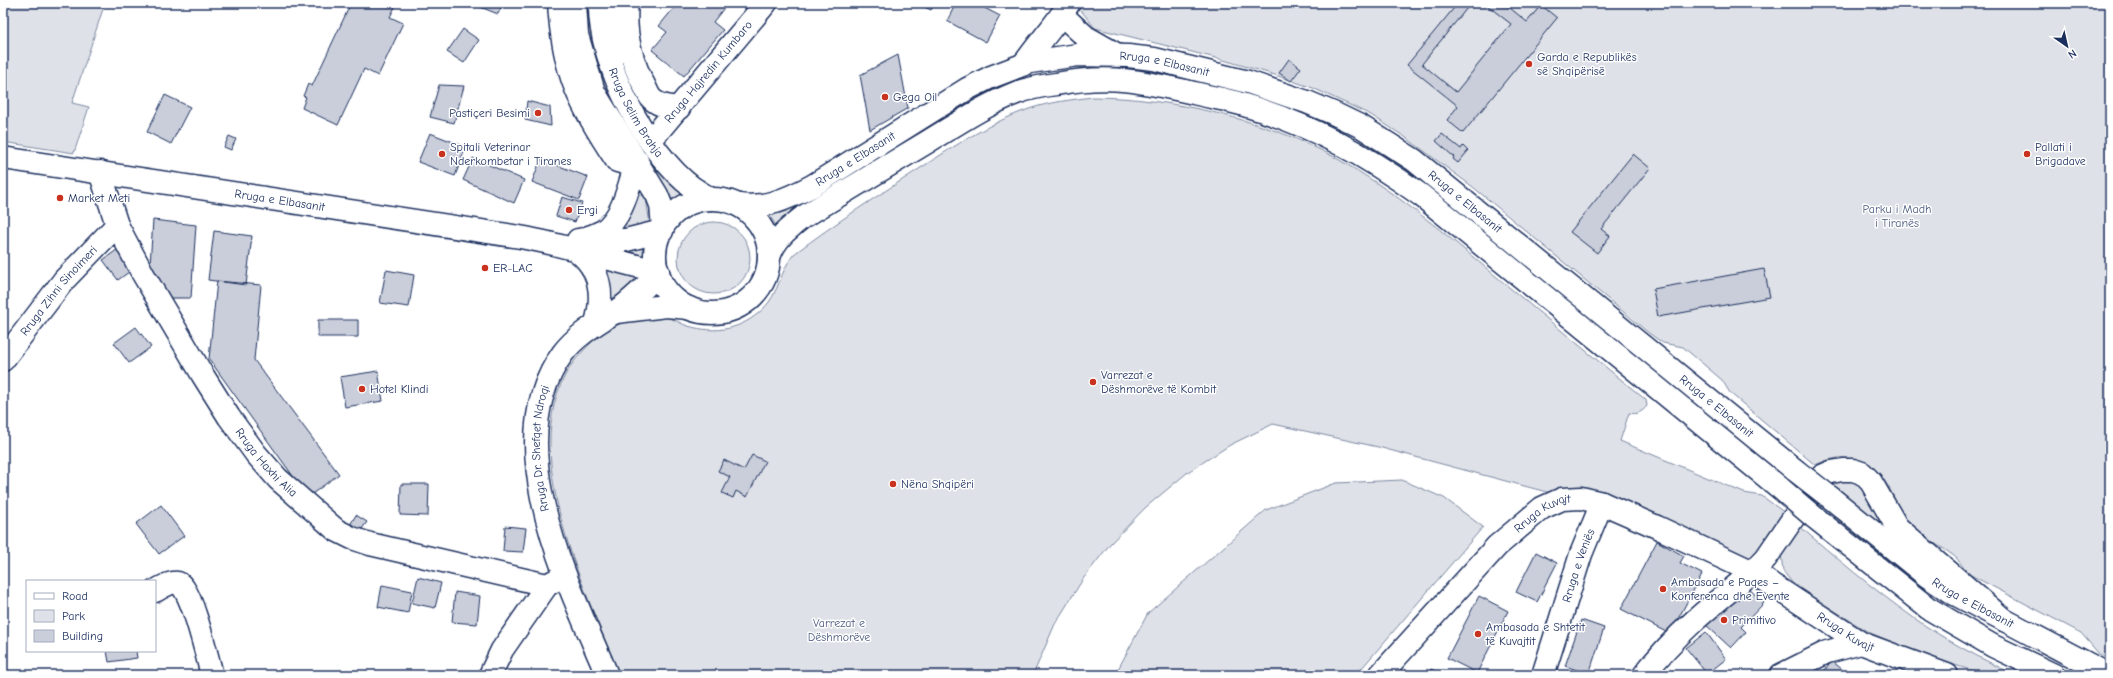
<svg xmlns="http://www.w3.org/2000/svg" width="2113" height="678" viewBox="0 0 2113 678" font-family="'Comic Neue',sans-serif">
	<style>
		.green { fill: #dee1e7; stroke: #7c88a2 }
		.building { fill: #caceda; stroke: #1b2f5e }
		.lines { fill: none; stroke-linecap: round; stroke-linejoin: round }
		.minor-casing { stroke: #1b2f5e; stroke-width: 25 }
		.major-casing { stroke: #1b2f5e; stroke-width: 25 }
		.minor { stroke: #fff; stroke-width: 22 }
		.major { stroke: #fff; stroke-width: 22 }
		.major-bridge-casing { stroke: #1b2f5e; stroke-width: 25; stroke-linecap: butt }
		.major-bridge { stroke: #fff; stroke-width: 22 }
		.poi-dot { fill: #c8321e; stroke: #fff; stroke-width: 1.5 }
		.labels { text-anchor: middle; stroke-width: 3; stroke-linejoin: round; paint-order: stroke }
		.poi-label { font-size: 12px; fill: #1b2f5e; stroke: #fff; text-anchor: start }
		.street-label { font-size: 12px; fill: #1b2f5e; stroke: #fff }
		.park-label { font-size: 12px; fill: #4c5c80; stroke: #fff }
	</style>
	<rect width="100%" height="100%" fill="#fff"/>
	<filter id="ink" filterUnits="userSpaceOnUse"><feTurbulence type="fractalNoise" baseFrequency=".025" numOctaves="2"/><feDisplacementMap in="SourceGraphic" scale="8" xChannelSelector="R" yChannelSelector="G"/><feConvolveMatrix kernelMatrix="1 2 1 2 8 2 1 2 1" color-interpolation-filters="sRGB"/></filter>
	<g filter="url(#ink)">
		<path class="green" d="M3 3H105L72 103 89 107 74 153 3 142Z
			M1081 3H2110V660L2099 654 2081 633 1967 573C1963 567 1959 560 1954 556 1942 546 1927 541 1915 531 1891 508 1894 473 1859 461 1843 455 1831 458 1815 465L1730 393 1722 380 1683 347 1663 343 1650 334 1473 187 1405 137 1371 115 1313 88 1275 75 1220 59 1095 28 1079 8Z
			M608 88C614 103 623 117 632 131 650 158 664 178 691 198L671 210 604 90Z
			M1092 97C1169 97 1268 120 1336 158 1395 191 1446 234 1498 278 1547 319 1596 359 1646 400L1647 406C1642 412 1637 415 1629 413L1620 441 1744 493 1762 496 1789 516 1757 555 1746 558 1558 495 1378 447 1273 424 1230 445 1188 472 1145 508 1110 544 1083 579 1055 624 1033 675H620C585 590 505 431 583 351 596 337 612 325 631 320 641 318 658 316 668 318 675 319 681 324 688 326 716 334 741 330 763 309 779 294 780 270 794 254 835 223 879 195 922 167 956 145 991 122 1029 109 1049 102 1071 100 1092 97Z
			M905 139 908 144 776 226 769 214Z
			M634 190 646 198 650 225 608 232Z
			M678 258a36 36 0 1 1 72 0a36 36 0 1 1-72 0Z
			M651 240 649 264 596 247Z
			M600 262 642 277 609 305Z
			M1859 479 1896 538 1829 482Z
			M1402 480 1444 498 1483 527 1356 675H1117L1116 673 1148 613 1266 510 1336 483Z
			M1797 524C1835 557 1873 589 1914 618 1945 640 1980 658 2015 675L1983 674 1923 655 1868 632 1794 585 1783 571 1781 554Z"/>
		<path class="building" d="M351 3H397L390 17 403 23 378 76 364 69 338 125 302 108 306 97 303 96 308 84 312 86Z
			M470 3H503L498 14Z
			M678 3H728L713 22 723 30 684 76 652 50 667 32 659 26Z
			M916 3H935L931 10Z
			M956 3H975L1000 16 986 42 947 21Z
			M1458 3H1471L1422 64 1456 92 1511 24 1484 3H1504L1527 22 1541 5 1557 18 1463 133 1447 120 1458 106 1407 65Z
			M463 29 479 40 464 63 447 52Z
			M898 55 908 108 870 130 860 75Z
			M1289 59 1301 68 1291 81 1279 73Z
			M439 85 464 86 454 123 430 117Z
			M165 95 190 107 171 144 147 132Z
			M527 101 550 107 551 126 525 120Z
			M430 133 466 147 455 176 418 162Z
			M1442 134 1461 149 1463 146 1468 151 1458 163 1453 159 1454 157 1436 141Z
			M229 136 236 139 231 150 224 147Z
			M1633 154 1650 168 1601 229 1610 236 1597 253 1570 232Z
			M473 158 524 180 514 203 463 180Z
			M541 159 588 177 579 200 532 182Z
			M562 197 582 203 575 222 556 216Z
			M153 220 196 225 191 298H168L149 280Z
			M214 231 252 236 246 285 208 280Z
			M118 249 133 269 118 280 103 260Z
			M1764 269 1770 297 1658 317 1653 289Z
			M386 270 414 275 409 307 380 303Z
			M217 281 261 285 254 360 339 474 308 497 209 359Z
			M318 320H358V337H318Z
			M136 327 151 347 129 363 114 343Z
			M378 371 383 401 345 407 340 377Z
			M752 455 765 461 747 497 736 491 733 498 722 493 730 477 718 471 724 460 744 470Z
			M401 484H429L428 516 400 515Z
			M161 505 184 536 159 554 136 524Z
			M356 515 367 522 358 534 348 528Z
			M505 526 526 528 523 552 503 551Z
			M1657 541 1684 556 1680 563 1702 574 1670 634 1621 609Z
			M1536 552 1557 563 1537 602 1516 592Z
			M418 577 441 583 435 608 412 603Z
			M1743 583 1764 603 1741 627 1746 632 1731 648 1705 624Z
			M382 585 412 591 408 613 378 607Z
			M455 592 480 596 477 624 452 622Z
			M1479 596 1508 611 1477 673 1447 658Z
			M1581 620 1604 628 1589 674 1565 666Z
			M1706 632 1726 659 1707 674 1686 648Z
			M107 651H136L137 658 109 662Z
			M1832 661 1849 675H1821Z
			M1431 669 1444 675H1429Z"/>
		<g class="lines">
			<defs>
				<g id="minor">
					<path d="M559 3C563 73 579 104 617 161L628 164 637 161"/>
					<path d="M627 3C624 32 631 61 645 87 647 91 649 97 653 100 660 106 669 107 679 108"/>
					<path d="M1024 64C1038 43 1056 25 1069 3"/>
					<path id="s1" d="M651 140 766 3"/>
					<path id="s2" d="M100 172 117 225 143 274 202 374 229 417 256 454 278 479 336 530 352 538 370 544 547 585 565 575"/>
					<path id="s3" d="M3 360 64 280 117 225"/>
					<path d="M155 591C161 588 171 581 178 583 191 586 208 661 212 675"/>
					<path d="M490 675 502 650 547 585"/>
					<path id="s4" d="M1380 675 1497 546 1542 508 1562 499 1581 498 1602 503 1657 527 1753 572 1861 643 1947 675"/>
					<path id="s5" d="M1543 675 1581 554 1602 503"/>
					<path d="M1644 675C1675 634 1713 604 1753 572"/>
					<path d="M1781 675 1827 652 1861 643"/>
				</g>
				<g id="major">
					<path d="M575 3 577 35 594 92 657 195 661 205 663 227"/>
					<path id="s6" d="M600 3C598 62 646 153 693 188 699 192 705 196 711 199"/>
					<path d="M1062 15 1086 37 1116 54"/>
					<path d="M614 55 618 3"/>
					<path id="s7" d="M3 158 520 237C567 245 611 261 658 271"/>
					<circle cx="712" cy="256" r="57"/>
					<path id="s8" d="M738 205C765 209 787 199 812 186L967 89 991 77 1030 62 1078 55 1128 56 1154 59 1248 82 1307 102 1333 113 1362 127 1414 160 1795 470"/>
					<path d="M583 239C589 237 597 234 603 231 624 217 629 183 637 161"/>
					<path d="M578 240H626L662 231"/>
					<path d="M577 251C601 269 604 295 596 323"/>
					<path d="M769 257C775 239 788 229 803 217 845 192 887 166 929 141 957 124 985 105 1016 93 1029 88 1042 86 1056 84 1110 74 1141 81 1194 93 1209 97 1225 99 1241 104 1310 124 1364 154 1422 196L1780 488"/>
					<path d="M616 312 666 306 689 308"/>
					<path id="s9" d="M1831 498 1927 576 1949 591 2109 675"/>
					<path d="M1814 517 1928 608 1993 646 2054 675"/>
					<path d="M1753 572 1766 558 1822 476 1831 472 1843 470H1853L1862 473 1871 482 1897 527 2004 620"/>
					<path id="s10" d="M607 675C570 587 496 444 563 353 579 332 601 322 622 307 635 297 646 285 659 275"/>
				</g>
			</defs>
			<use href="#minor" class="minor-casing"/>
			<use href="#major" class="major-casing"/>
			<use href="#minor" class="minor"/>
			<use href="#major" class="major"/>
			<defs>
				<path id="major-bridge" d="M1795 470 1831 498
					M1780 488 1814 517"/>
			</defs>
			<use href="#major-bridge" class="major-bridge-casing"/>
			<use href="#major-bridge" class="major-bridge"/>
		</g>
	</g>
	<g class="poi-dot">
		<circle cx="1529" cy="64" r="4"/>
		<circle cx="885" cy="97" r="4"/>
		<circle cx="538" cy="113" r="4"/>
		<circle cx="442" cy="154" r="4"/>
		<circle cx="2027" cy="154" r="4"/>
		<circle cx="60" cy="198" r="4"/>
		<circle cx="569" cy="210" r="4"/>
		<circle cx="485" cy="268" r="4"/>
		<circle cx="1093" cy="382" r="4"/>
		<circle cx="362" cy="389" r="4"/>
		<circle cx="893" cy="484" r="4"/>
		<circle cx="1663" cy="589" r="4"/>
		<circle cx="1724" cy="620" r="4"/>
		<circle cx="1478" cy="634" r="4"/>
	</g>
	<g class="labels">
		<g class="poi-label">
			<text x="1537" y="61">Garda e Republikës<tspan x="1537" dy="14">së Shqipërisë</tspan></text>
			<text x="893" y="101">Gega Oil</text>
			<text x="530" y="117" text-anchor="end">Pastiçeri Besimi</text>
			<text x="450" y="151">Spitali Veterinar<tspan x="450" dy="14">Nderkombetar i Tiranes</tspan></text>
			<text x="2035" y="151">Pallati i<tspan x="2035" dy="14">Brigadave</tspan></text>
			<text x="68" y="202">Market Meti</text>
			<text x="577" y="214">Ergi</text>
			<text x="493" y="272">ER-LAC</text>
			<text x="1101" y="379">Varrezat e<tspan x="1101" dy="14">Dëshmorëve të Kombit</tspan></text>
			<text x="370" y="393">Hotel Klindi</text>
			<text x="901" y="488">Nëna Shqipëri</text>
			<text x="1671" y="586">Ambasada e Paqes –<tspan x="1671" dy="14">Konferenca dhe Evente</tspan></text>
			<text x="1732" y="624">Primitivo</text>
			<text x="1486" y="631">Ambasada e Shtetit<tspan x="1486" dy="14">të Kuvajtit</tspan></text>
		</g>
		<g class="street-label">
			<text dy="4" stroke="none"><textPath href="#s8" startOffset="465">Rruga e Elbasanit</textPath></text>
			<text dy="4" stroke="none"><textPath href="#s1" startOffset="89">Rruga Hajredin Kumbaro</textPath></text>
			<text dy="4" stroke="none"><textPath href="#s6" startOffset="117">Rruga Selim Brahja</textPath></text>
			<text dy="4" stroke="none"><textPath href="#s8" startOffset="129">Rruga e Elbasanit</textPath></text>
			<text dy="4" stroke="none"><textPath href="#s7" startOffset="280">Rruga e Elbasanit</textPath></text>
			<text dy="4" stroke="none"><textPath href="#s8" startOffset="801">Rruga e Elbasanit</textPath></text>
			<text dy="4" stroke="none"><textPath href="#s3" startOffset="89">Rruga Zihni Sinoimeri</textPath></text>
			<text dy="4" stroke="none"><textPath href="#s8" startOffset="1125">Rruga e Elbasanit</textPath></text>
			<text dy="4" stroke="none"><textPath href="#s10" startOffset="239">Rruga Dr. Shefqet Ndroqi</textPath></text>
			<text dy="4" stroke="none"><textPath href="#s2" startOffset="337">Rruga Haxhi Alia</textPath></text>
			<text dy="4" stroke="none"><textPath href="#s4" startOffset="231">Rruga Kuvajt</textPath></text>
			<text dy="4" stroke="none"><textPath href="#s5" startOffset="115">Rruga e Veniës</textPath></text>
			<text dy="4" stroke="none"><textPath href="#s9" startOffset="177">Rruga e Elbasanit</textPath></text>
			<text dy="4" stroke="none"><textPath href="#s4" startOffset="572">Rruga Kuvajt</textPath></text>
		</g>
		<g class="park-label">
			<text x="1897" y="213">Parku i Madh<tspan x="1897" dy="14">i Tiranës</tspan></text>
			<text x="839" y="627">Varrezat e<tspan x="839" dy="14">Dëshmorëve</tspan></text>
		</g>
	</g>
	<rect width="2113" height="678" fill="none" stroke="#fff" stroke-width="16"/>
	<rect x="8" y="8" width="2097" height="662" fill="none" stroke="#1b2f5e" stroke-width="1.5" filter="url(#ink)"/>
	<rect x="26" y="580" width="130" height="72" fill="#ffffff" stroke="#a4acbf"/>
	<rect x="34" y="593" width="20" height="6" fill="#ffffff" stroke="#a4acbf"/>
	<text x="62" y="600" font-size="12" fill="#1b2f5e">Road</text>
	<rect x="34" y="610" width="20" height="12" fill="#dee1e7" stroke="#a4acbf"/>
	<text x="62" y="620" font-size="12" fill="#1b2f5e">Park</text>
	<rect x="34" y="630" width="20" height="12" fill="#caceda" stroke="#a4acbf"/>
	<text x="62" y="640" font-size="12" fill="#1b2f5e">Building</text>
	<g transform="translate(2067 46) rotate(146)" stroke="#ffffff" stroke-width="3" paint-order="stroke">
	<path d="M0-3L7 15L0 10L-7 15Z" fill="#1b2f5e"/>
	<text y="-6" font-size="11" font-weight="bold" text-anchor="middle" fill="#1b2f5e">N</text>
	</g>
</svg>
